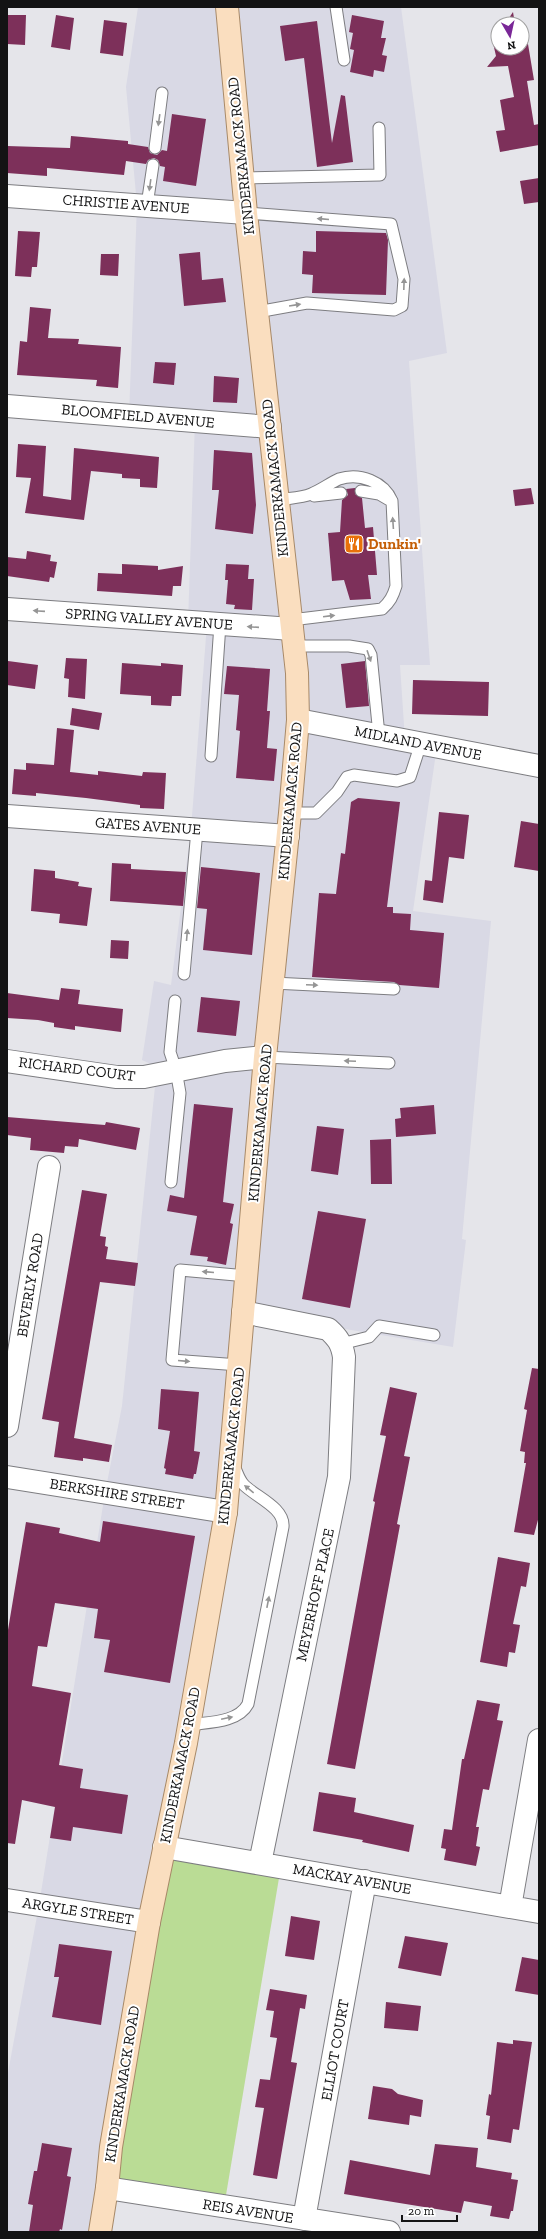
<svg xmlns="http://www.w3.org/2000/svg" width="546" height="2239" viewBox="0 0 546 2239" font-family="'Zilla Slab',serif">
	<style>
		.built { fill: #d9d9e5 }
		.green { fill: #badc95 }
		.building { fill: #7d305a }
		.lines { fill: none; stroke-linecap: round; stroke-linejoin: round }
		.service-casing { stroke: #7d7d81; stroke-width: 13 }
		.minor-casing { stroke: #7d7d81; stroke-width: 24 }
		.tertiary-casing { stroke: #7d7d81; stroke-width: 24 }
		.primary-casing { stroke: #a78968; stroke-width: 24 }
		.service { stroke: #fff; stroke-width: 11 }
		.minor { stroke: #fff; stroke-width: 22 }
		.tertiary { stroke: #fff; stroke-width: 22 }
		.primary { stroke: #fadebf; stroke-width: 22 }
		.oneway { fill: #959595 }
		.labels { text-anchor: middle; stroke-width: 4; stroke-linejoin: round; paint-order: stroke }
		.street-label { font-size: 15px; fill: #131314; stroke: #fff }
		.food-label { font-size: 15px; font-weight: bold; fill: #c56008; stroke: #fff; text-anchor: start }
	</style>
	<rect width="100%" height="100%" fill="#e5e5ea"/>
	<path class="built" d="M138 7H401L447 353 409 361 430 665H400L405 740 437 746 413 911 491 921 462 1239 466 1240 453 1347 244 1312 226 1512 100 2232H7V2078L39 1905 105 1493 122 1406 157 1067 142 1060 154 981 171 985 191 829 207 624 188 622 195 421 129 416 137 205 126 87Z"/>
	<path class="green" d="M164 1847 281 1866 224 2207 107 2188Z"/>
	<path class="building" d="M513 12 515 24H505Z
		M7 15H26L25 45 7 44Z
		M56 15 74 18 70 50 51 47Z
		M352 15 384 21 381 38H386L382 55 387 56 384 72 374 70 373 77 350 72 354 50 350 49 353 33 349 32Z
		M104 20 127 23 123 56 100 53Z
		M317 21 332 143 341 95 345 96 353 162 317 167 304 58 285 61 280 26Z
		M522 32H526L534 80 527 81 534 125 539 124V145L500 152 496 131 505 130 500 100 514 97 508 66 487 67 496 56 493 43 498 36V48H522Z
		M172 114 206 119 196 186 163 181 165 167 160 166 158 160 154 158 148 160 146 164 126 161 124 175 47 168V176L7 173V146L70 148 71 136 128 141V144L148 147 150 153 157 155 162 150 167 151Z
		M539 178V202L524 204 520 181Z
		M18 231 40 232 37 267H32L31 277 15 276Z
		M316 231 386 233 388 240 386 295 312 293 313 275 302 274 303 251 316 252Z
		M200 252 202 280 223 278 226 302 184 306 179 254Z
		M101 254H119L118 276 100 275Z
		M30 307 51 309 48 338 79 339 78 344 121 347 118 388 96 386 97 380 17 375 20 341 27 342Z
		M155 362 176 363 174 385 153 383Z
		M214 376 239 378 237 403 213 402Z
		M18 444 46 446 43 496 71 500 74 448 159 457 157 488 140 487V479L122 478V474L91 471 84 520 25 513 31 478 16 477Z
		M214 450 252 453 256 505 253 534 215 529 219 490H212Z
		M355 488V494L362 498 365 528 373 527 377 575H368L371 599 350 600 344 580 332 581 328 533 340 532 342 500 348 495 346 489Z
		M531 488 534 504 515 506 513 490Z
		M27 551 51 555 50 561 57 562 54 578 50 577 49 582 7 576V557L26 559Z
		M122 564 158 566V570L183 566 181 586H173L172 596 97 591 98 573 122 574Z
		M226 564 249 565 248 579H254L252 610 234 609 235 605 226 604 228 580H225Z
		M66 658 87 659 85 699 68 697 69 679 64 678Z
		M8 661 38 665 35 689 7 685Z
		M365 661 369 706 346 708 341 664Z
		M122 663 161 666V663L183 665 181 696H172L171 706 151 705V696L120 694Z
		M227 666 270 669 267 711H270L267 748 277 749 274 781 236 778 240 731 236 730 239 695 224 694Z
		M413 680 489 682 488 716 412 714Z
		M72 708 102 713 99 730 70 725Z
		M57 728 74 730 70 772 98 775V771L142 776 143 772 166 773 164 809 140 808V805L86 798 36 793V796L12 794 14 769 26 770V763L54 765Z
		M358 798 400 802 387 907H393V913L411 914 410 930 444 933 439 988 399 985 394 982 312 977 319 893 336 894 341 853 345 854 351 802Z
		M439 812 469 815 464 859 449 857 443 903 423 900 425 880 432 881Z
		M521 821 539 824V871L514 867Z
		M112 863 131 864V869L186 872 183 906 110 901Z
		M201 867 260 873 252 955 203 950 207 909 197 908Z
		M34 869 55 871V878L79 882 78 886 92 888 87 926 59 923 60 914 31 911Z
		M111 940 129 941 128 959 110 958Z
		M61 988 80 990 78 1004 123 1009 121 1032 75 1026V1030L54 1027V1023L38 1020 7 1018V993L59 1000Z
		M201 997 240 1001 236 1036 197 1032Z
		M194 1104 233 1108 223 1202 234 1204 230 1223 233 1224 226 1265 207 1261 208 1257 190 1255 197 1216 167 1211 170 1195 184 1198Z
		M434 1105 436 1134 396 1137 395 1119 401 1118 400 1108Z
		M7 1117 105 1125 106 1122 140 1128 136 1150 79 1139 78 1147 65 1146 64 1153 30 1150 31 1138 7 1135Z
		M317 1126 344 1129 338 1175 311 1171Z
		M391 1139 392 1184H371L370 1140Z
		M82 1190 107 1194 100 1236 106 1237 105 1246 108 1247 106 1259 138 1263 135 1286 100 1282 74 1438 112 1445 109 1462 83 1458V1461L54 1457 59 1422 42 1419Z
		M318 1211 366 1219 350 1308 302 1299Z
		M532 1368 539 1369V1516L534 1535 514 1532 526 1463H524L525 1452 520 1451 527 1410 524 1409Z
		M390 1387 417 1393 404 1456 410 1457 397 1524 400 1525 355 1769 327 1764 375 1502 373 1501 386 1436 380 1435Z
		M161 1389 199 1392 194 1451 200 1452 196 1474H194L193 1479 165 1474 166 1469 164 1468 170 1431 158 1429Z
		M103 1521 195 1536 170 1683 104 1672 110 1640 94 1638 98 1609 55 1603 47 1647 38 1646 32 1686 71 1693 59 1765 83 1769 80 1788 128 1795 122 1834 73 1827 71 1841 50 1838 55 1807 22 1800 15 1844 7 1843V1636L26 1522 60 1528 59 1533 100 1542Z
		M498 1557 530 1563 526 1587 521 1586 513 1624 520 1625 515 1653 509 1652 507 1667 480 1662Z
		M477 1700 500 1704 497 1720 503 1721 489 1790 483 1789 476 1827H479L476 1846 480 1847 476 1866 444 1860 446 1849 441 1848 444 1829 452 1830 462 1759H464Z
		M319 1792 356 1798 354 1812 414 1825 409 1852 362 1842 363 1840 313 1831Z
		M291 1916 320 1921 314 1960 285 1956Z
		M405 1936 448 1943 441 1976 398 1968Z
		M59 1944 112 1951 101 2025 52 2017 59 1977H54Z
		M522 1957 539 1960V1995L515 1991Z
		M270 1989 307 1995 305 2009 300 2008 291 2062 297 2063 277 2179 253 2175 264 2108 255 2107 260 2079 270 2080 277 2038 270 2037 274 2011 266 2010Z
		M386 2002 421 2006 418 2031 384 2028Z
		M513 2040 532 2042 519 2130 513 2129 511 2143 487 2139 490 2116 486 2115 489 2094 491 2095 497 2042 513 2044Z
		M373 2086 392 2089 398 2094 423 2100 421 2117 410 2115 409 2125 368 2119Z
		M42 2143 72 2148 67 2176 71 2177 62 2230 60 2229 59 2232H29L33 2205 28 2204 34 2171H37Z
		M435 2144 478 2148 476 2167 512 2173 511 2179 518 2180 513 2211H511L509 2219 490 2216 492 2206 464 2201 461 2213 344 2194 350 2160 430 2175Z"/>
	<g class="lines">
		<defs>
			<path id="service" d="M336 7 344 60
				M155 148 162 93
				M243 178 380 175 379 128
				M147 205 153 165
				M246 213 391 224 404 279 402 306 394 310 307 303 257 312
				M361 491 379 494 391 501
				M314 496 341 493
				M278 500C289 498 301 498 311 494 321 490 330 483 339 479 360 472 384 482 392 501L396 586C393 596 390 602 382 609L291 620
				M294 646H349L368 649 371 655 379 735
				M211 756 220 624
				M290 813H316L337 792 347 777 354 775 397 781 410 777 421 743
				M184 974 197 830
				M273 983 394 989
				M265 1057 389 1063
				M171 1182 180 1093 176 1070 170 1052 175 1001
				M341 1344 369 1337 379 1326 434 1335
				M239 1365 172 1360 180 1270 247 1276
				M189 1725C208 1722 238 1723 248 1704L283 1527C285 1508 256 1497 244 1485 239 1480 237 1472 234 1466"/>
			<path id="minor" d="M7 196 246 213
				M7 406 270 427
				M7 609 292 629
				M7 816 288 836
				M7 1061 117 1077H144L225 1061 265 1057
				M243 1312 328 1329C338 1338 342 1344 344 1357L339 1477 260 1863
				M7 1426 49 1167
				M7 1477 226 1512
				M164 1847 539 1912
				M7 1900 149 1922
				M510 1907 539 1740
				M107 2188 389 2232
				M304 2219 365 1881"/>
			<path id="tertiary" d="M298 720 539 766"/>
			<path id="primary" d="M100 2232 107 2188 111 2147 149 1922 186 1743 226 1512 265 1057 290 813 298 720 297 673 246 213 227 7"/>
		</defs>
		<use href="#service" class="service-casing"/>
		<use href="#minor" class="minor-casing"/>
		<use href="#tertiary" class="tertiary-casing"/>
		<use href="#primary" class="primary-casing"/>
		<use href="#service" class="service"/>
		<use href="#minor" class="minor"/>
		<use href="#tertiary" class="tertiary"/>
		<use href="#primary" class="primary"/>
	</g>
	<defs><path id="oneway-solid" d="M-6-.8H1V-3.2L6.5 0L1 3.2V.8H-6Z"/></defs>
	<g class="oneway">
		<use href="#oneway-solid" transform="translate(159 120) rotate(98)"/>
		<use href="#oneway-solid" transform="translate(150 185) rotate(98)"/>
		<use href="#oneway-solid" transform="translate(323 219) rotate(-175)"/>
		<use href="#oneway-solid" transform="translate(404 284) rotate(-88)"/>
		<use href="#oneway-solid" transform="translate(295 305) rotate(-9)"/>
		<use href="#oneway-solid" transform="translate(393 523) rotate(-94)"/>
		<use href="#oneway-solid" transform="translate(39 611) rotate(-176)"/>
		<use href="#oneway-solid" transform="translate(329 616) rotate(-7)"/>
		<use href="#oneway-solid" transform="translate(253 627) rotate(-176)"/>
		<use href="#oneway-solid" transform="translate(369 656) rotate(71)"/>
		<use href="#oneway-solid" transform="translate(187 935) rotate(-85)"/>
		<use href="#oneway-solid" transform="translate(312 985) rotate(3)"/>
		<use href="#oneway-solid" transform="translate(350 1061) rotate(-177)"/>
		<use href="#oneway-solid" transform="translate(208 1272) rotate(-175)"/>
		<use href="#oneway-solid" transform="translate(184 1361) rotate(5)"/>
		<use href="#oneway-solid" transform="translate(249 1489) rotate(-141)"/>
		<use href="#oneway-solid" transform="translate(268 1602) rotate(-79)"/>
		<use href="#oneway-solid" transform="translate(227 1718) rotate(-12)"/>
	</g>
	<defs>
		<symbol id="restaurant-square" viewBox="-11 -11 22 22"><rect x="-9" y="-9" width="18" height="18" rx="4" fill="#e8710a" stroke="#fff"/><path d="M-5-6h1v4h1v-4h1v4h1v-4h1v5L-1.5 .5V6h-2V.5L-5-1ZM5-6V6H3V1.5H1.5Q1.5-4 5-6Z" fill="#fff"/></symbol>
	</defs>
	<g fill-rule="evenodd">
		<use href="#restaurant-square" x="343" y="533" width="22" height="22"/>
	</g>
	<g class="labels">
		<g class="street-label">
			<text transform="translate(241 156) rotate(-96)" y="5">KINDERKAMACK ROAD</text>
			<text transform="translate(126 204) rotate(4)" y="5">CHRISTIE AVENUE</text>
			<text transform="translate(138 416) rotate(5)" y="5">BLOOMFIELD AVENUE</text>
			<text transform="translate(275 478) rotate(-96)" y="5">KINDERKAMACK ROAD</text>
			<text transform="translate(149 619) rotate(4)" y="5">SPRING VALLEY AVENUE</text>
			<text transform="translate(418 743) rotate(11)" y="5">MIDLAND AVENUE</text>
			<text transform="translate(290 801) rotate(-85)" y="5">KINDERKAMACK ROAD</text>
			<text transform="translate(148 826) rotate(4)" y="5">GATES AVENUE</text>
			<text transform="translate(77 1069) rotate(7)" y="5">RICHARD COURT</text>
			<text transform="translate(260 1123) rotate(-85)" y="5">KINDERKAMACK ROAD</text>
			<text transform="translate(30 1285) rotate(-81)" y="5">BEVERLY ROAD</text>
			<text transform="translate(231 1446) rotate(-84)" y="5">KINDERKAMACK ROAD</text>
			<text transform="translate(117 1494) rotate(9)" y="5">BERKSHIRE STREET</text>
			<text transform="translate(315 1595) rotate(-78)" y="5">MEYERHOFF PLACE</text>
			<text transform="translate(180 1765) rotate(-79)" y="5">KINDERKAMACK ROAD</text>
			<text transform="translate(352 1879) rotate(10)" y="5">MACKAY AVENUE</text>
			<text transform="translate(78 1911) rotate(9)" y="5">ARGYLE STREET</text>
			<text transform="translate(335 2050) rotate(-80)" y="5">ELLIOT COURT</text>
			<text transform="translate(122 2084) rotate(-81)" y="5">KINDERKAMACK ROAD</text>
			<text transform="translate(248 2211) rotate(9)" y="5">REIS AVENUE</text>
		</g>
		<g class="food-label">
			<text x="368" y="549">Dunkin'</text>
		</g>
	</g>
	<rect width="546" height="2239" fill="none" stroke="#131314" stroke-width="16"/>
	<g transform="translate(510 36) rotate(171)"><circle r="19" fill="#ffffff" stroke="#a1a1a1"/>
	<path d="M0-3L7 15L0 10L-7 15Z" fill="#7a2797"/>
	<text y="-6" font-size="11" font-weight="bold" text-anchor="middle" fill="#131314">N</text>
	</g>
	<path d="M402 2215v6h55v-6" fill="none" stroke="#131314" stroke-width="2"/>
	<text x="408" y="2215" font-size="12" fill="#131314" stroke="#ffffff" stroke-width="3" paint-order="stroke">20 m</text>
</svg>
